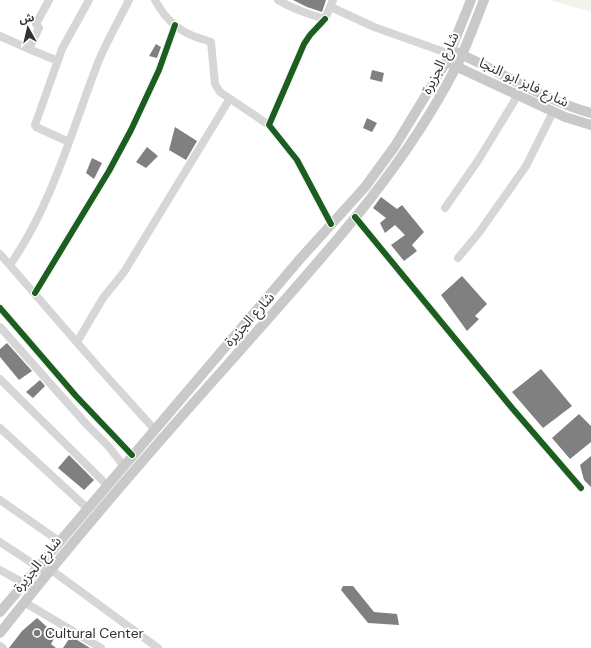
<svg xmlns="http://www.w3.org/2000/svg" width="591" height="648" viewBox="0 0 591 648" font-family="'DM Sans','Noto Sans Arabic',sans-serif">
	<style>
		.green { fill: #f0f4ed }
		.building { fill: #808080 }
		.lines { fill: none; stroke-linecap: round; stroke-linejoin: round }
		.minor { stroke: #d6d6d6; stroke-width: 8 }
		.major { stroke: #c9c9c9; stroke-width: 10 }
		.cycleway-casing { stroke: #fff; stroke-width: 8 }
		.cycleway { stroke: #1b5e20; stroke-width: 6 }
		.poi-dot { fill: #7a7a7a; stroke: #fff; stroke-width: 1.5 }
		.labels { text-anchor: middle; stroke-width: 4; stroke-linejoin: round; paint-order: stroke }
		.street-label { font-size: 14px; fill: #323232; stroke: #fff }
		.poi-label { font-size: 14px; fill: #323232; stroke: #fff; text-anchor: start }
	</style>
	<rect width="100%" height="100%" fill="#fff"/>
	<path class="green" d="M549 0H591V12Z"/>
	<path class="building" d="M293 0H326L322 12 307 7Z
		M156 44 161 47 157 58 149 56Z
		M372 70 384 73 382 82 370 79Z
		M367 118 377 123 372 132 363 128Z
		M175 127 197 141 186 160 169 150Z
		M147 147 158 156 146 168 136 162Z
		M92 158 102 163 94 179 86 173Z
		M381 197 397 209 402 205 424 232 412 245 417 251 404 261 391 245 405 235 395 225 385 233 380 223 386 218 373 208Z
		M462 276 487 304 475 316 479 319 467 331 441 295Z
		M7 343 32 371 19 380 0 357V349Z
		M541 369 572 406 543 428 512 392Z
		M40 380 45 386 33 398 26 392Z
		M579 414 591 426V442L570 459 552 438Z
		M69 455 94 480 84 490 58 468Z
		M591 456V487L584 480 580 465Z
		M343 586H353L374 612 397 614 399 625 368 623 341 590Z
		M37 618 56 635 51 644 56 648H9L22 631Z
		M74 638 90 648H63L69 639Z"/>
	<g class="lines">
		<path class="minor" d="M49 0 36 24 39 28 29 49 58 61
			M155 0C164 17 178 31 196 37 201 39 206 40 211 42L215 84 220 92 269 125
			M278 0C293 9 308 14 325 19L333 0
			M331 7 374 27 450 54
			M325 19 310 35 304 44 269 125 297 160 331 224
			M0 36 29 49
			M69 142 36 127 35 125 62 49 89 0
			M445 208 479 159 518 95
			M355 217 512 408 581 488
			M0 254 100 369 155 430
			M458 258 478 234 526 166 553 112
			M10 265C53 203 72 129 99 60 108 39 119 20 129 0
			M35 293 109 171 131 130 159 70 175 25
			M0 308 76 396 132 455
			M0 327 87 425 109 447 123 465
			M77 342 103 298 124 272 229 100
			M0 379 107 485
			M0 428 87 508
			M0 500 59 541
			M0 542 47 573
			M50 569 158 648
			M0 570 24 583
			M24 602 101 648
			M0 646 3 648"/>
		<path class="major" d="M456 52C501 72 544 100 591 113
			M451 64 565 117 591 125
			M0 612 300 259 365 187 395 146 446 62 471 0
			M0 633C73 540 150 451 229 363 311 269 399 179 456 67 467 46 475 22 484 0"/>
		<defs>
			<path id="cycleway" d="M325 19 310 35 304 44 269 125 297 160 331 224
				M355 217 512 408 581 488
				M35 293 109 171 131 130 159 70 175 25
				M0 308 76 396 132 455"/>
		</defs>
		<use href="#cycleway" class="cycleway-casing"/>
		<use href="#cycleway" class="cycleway"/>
	</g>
	<circle class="poi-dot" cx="37" cy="633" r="4"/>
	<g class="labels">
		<g class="street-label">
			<text transform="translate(440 63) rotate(-64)" y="5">شارع الجزيرة</text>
			<text transform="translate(524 82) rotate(25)" y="5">شارع فايز ابو النجا</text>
			<text transform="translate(249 319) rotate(-48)" y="5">شارع الجزيرة</text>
			<text transform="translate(37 564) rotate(-51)" y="5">شارع الجزيرة</text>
		</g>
		<g class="poi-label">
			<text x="45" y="638">Cultural Center</text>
		</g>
	</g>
	<g transform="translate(28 28) rotate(352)" stroke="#ffffff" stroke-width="3" paint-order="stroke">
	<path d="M0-3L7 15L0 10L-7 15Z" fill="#323232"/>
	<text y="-6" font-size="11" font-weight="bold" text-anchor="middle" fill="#323232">ش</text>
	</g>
</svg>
